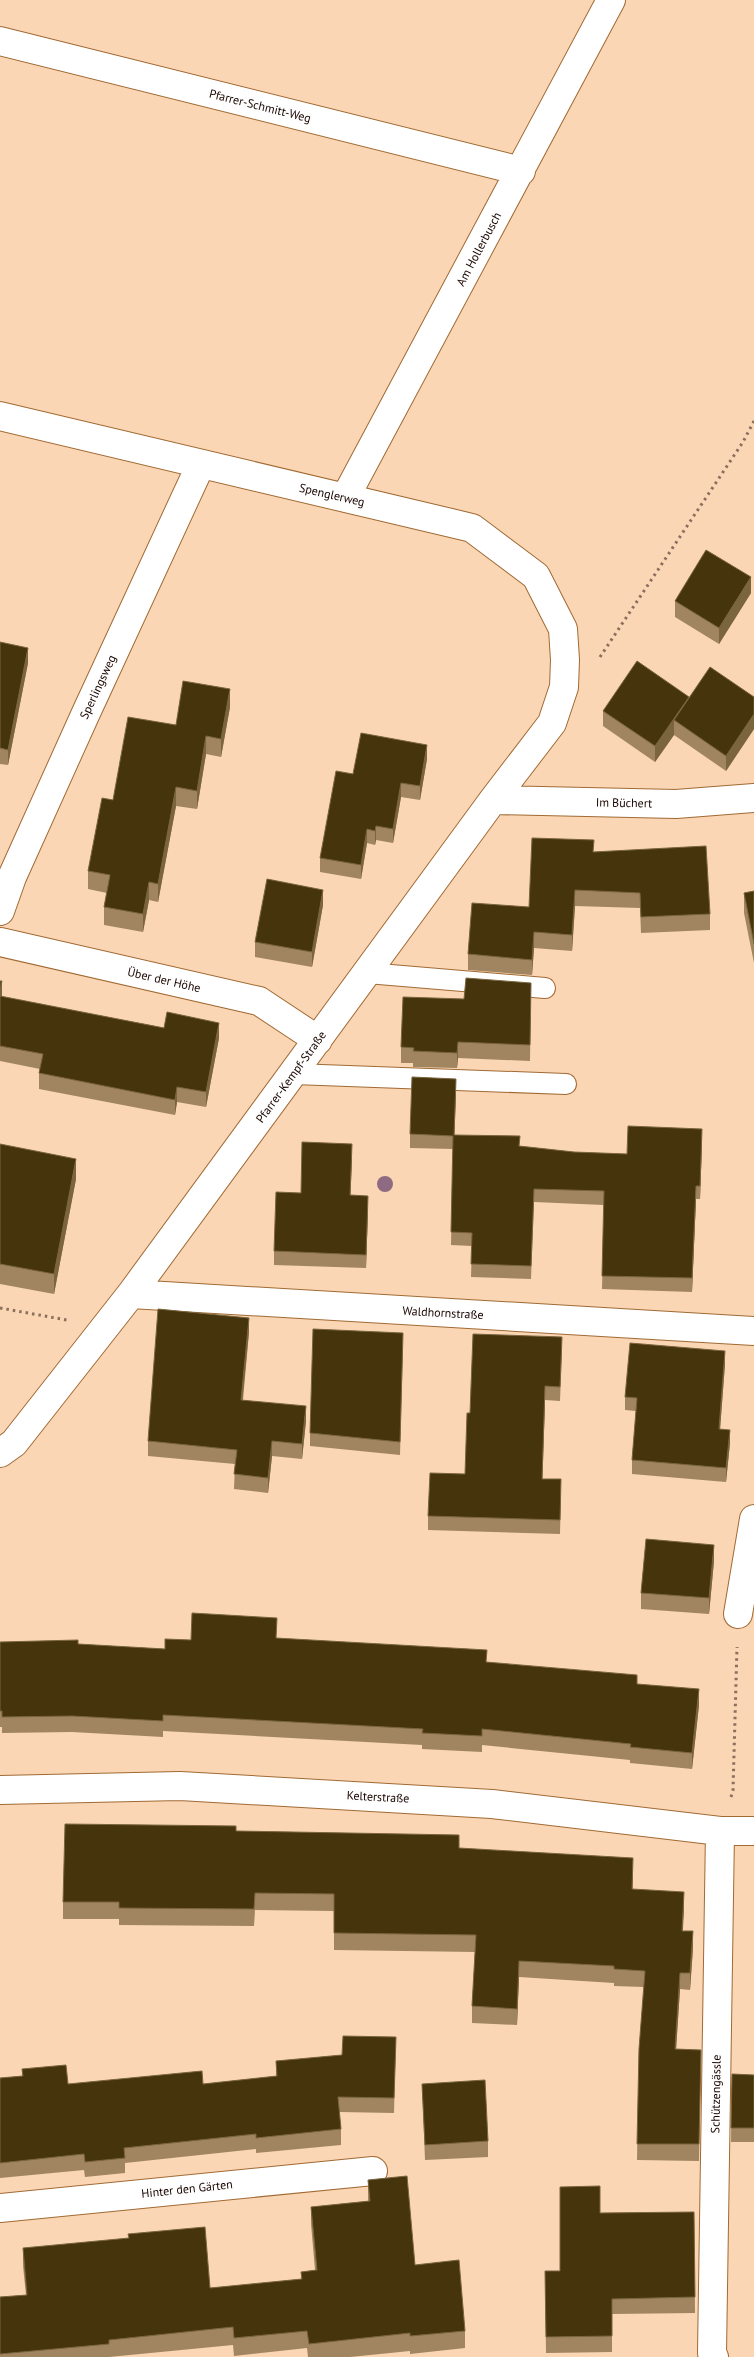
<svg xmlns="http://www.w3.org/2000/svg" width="754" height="2357" viewBox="0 0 754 2357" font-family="'PT Sans',sans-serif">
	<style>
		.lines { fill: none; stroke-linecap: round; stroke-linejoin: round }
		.service-casing { stroke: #a16a33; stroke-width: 22 }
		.minor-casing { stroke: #a16a33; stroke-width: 30 }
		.path { stroke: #8b6f5c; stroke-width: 3; stroke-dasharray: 2.5 4; stroke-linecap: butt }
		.service { stroke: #fff; stroke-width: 20 }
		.minor { stroke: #fff; stroke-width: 28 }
		.tree { fill: #8f6b82 }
		.wall { fill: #a08560 }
		.shaded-wall { fill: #7b653f }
		.building { fill: #45340c; stroke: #7b653f }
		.labels { text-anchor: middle; stroke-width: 5; stroke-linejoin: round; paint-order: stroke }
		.street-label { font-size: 12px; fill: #190500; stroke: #fefefe }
	</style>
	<rect width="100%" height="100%" fill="#fad6b5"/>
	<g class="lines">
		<defs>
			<path id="service" d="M367 973 545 988
				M294 1074 566 1084"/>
			<path id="minor" d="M0 41 521 171
				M0 416 472 528 536 576 563 629 565 660 564 687 552 723 493 800 131 1294 14 1443 0 1453
				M345 498 611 0
				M493 800 676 804 754 798
				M0 911 12 877 85 715 201 464
				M0 942 259 1001 318 1040
				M131 1294 754 1331
				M738 1614 754 1519
				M0 1790 180 1786 492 1804 720 1831H754
				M0 2208 373 2171
				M714 2357 712 2353 720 1831"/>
		</defs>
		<use href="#service" class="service-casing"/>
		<use href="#minor" class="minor-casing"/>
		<path class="path" d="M600 657 743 442 754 421
			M0 1308 67 1320
			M731 1797 733 1790 737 1647"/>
		<use href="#service" class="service"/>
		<use href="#minor" class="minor"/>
	</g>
	<circle class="tree" cx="385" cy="1184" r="8"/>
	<path class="wall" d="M751 593 719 644 675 617V601Z
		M0 642 28 663 8 765 0 764Z
		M689 697H754V729L726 771 674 735 655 762 603 726V711Z
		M230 707 221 757 206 754 197 809 176 806 158 902 149 900 143 932 104 925V907L107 893 88 889V871L176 725Z
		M427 759 420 800 401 797 393 843 376 840 375 845 367 843 361 879 320 872V858L353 774Z
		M594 852 710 914V930L641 933 640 908 575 906 572 951 534 948 532 975 468 970V954L529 907Z
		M754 891V963L744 913V893Z
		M323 905 312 967 255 957V942Z
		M0 981 2 997 219 1038 206 1107 177 1102 175 1115 39 1089V1073L40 1069 0 1061Z
		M531 983 530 1061 458 1058 457 1068 413 1067V1063H401V1047L464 999Z
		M456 1092 454 1135 520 1146 574 1152 627 1154 702 1142 700 1199H696L692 1292 602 1289 604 1205 534 1202 531 1279 471 1277 472 1246 451 1245 453 1149 410 1148V1134Z
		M0 1144 76 1179 54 1294 0 1284Z
		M352 1158 350 1195 368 1209 366 1268 274 1265V1251L301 1193Z
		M249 1332 243 1400 306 1421 302 1459 272 1456 268 1493 234 1489 235 1464 148 1456V1441Z
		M403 1346 400 1455 310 1446V1433Z
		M562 1351 560 1401 545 1400 542 1479 561 1493 560 1534 428 1530V1516L465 1474 470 1413Z
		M725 1364 720 1429 730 1443 726 1482 632 1474V1460L636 1411 625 1410V1397Z
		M714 1561 709 1614 641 1609V1593Z
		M277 1638 487 1662 637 1684 699 1705 692 1769 630 1763V1760L482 1745V1752L422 1749V1745L163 1731V1737L72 1732 2 1733V1727H0V1642L78 1644 165 1649 191 1640Z
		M236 1831 459 1848 633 1875 632 1889 684 1909 682 1931 693 1948 690 1990 680 1989 676 2049 701 2050 699 2161 637 2160 639 2049 644 1987 614 1986V1983L519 1977 517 2025 472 2023V2006L475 1952 334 1950V1911L255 1910 254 1926 119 1925V1919H63V1902Z
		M396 2037 394 2113 339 2112 341 2129V2145L256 2153V2149L125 2163V2173L85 2177 84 2170 0 2178V2078L22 2076V2069L68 2084H203L276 2076V2061L342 2055Z
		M732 2074 754 2075V2142H731Z
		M422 2084 488 2141V2157L425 2160Z
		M368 2180 415 2265 465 2331V2348L410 2354V2351L350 2357H308L307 2348 234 2356 233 2345 109 2357H0V2297L26 2295 23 2266V2248L210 2288 301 2279V2272L315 2270 311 2224V2207L368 2201Z
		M694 2212 695 2313 612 2314V2352L546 2353 545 2271H560L600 2213Z"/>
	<path class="shaded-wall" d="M751 577V593L719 644V628Z
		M28 648V663L8 765V750Z
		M230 689V707L221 757V739Z
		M689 697 674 720V735L655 762V746Z
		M754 714V729L726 771V756Z
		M206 736V754L197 809V791Z
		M427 745V759L420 800V786Z
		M401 783V797L393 843V829Z
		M176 787V806L158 902V884Z
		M376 826V840L375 845V831Z
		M367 829V843L361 879V865Z
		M149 882V900L143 932V914Z
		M323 890V905L312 967V952Z
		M575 890V906L572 951V935Z
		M534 932V948L532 975V960Z
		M2 981V997L0 1006V990Z
		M219 1023V1038L206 1107V1092Z
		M458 1042V1058L457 1068V1053Z
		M456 1079V1092L454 1148V1135Z
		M177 1087V1102L175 1115V1100Z
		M702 1129V1142L700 1199V1186Z
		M352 1144V1158L350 1209V1195Z
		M76 1159V1179L54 1294V1274Z
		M696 1186V1199L692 1292V1278Z
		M368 1196V1209L366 1268V1255Z
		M249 1318V1332L241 1414V1400Z
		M725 1351V1364L719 1443V1429Z
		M545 1386V1400L542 1493V1479Z
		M306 1406V1421L302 1459V1444Z
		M730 1430V1443L726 1482V1468Z
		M272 1441V1456L268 1493V1478Z
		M714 1545V1561L709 1614V1598Z
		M699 1689V1705L692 1769V1753Z
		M633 1858V1875L632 1906V1889Z
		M684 1892V1909L682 1948V1931Z
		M693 1931V1948L690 1990V1973Z
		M519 1961V1977L517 2025V2009Z
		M680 1973V1989L675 2066V2049Z"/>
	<path class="building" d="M706 550 751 577 719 628 675 601Z
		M0 642 28 648 8 750 0 748Z
		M637 661 689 697 655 746 603 711Z
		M710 667 754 697V714L726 756 674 720Z
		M183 681 230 689 221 739 206 736 197 791 176 787 158 884 149 882 143 914 104 907 110 875 88 871 102 798 113 800 128 717 176 725Z
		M361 733 427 745 420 786 401 783 393 829 376 826 375 831 367 829 361 865 320 858 336 771 353 774Z
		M532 838 594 840 593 852 706 846 710 914 641 917 640 893 575 890 572 935 534 932 532 960 468 954 472 903 529 907Z
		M267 879 323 890 312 952 255 942Z
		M754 891V944L744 893Z
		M466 978 531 983 530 1045 458 1042 457 1053 413 1051 414 1048 401 1047 403 997 464 999Z
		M0 981H2L0 990Z
		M0 996 164 1028 167 1012 219 1023 206 1092 177 1087 175 1100 39 1073 43 1054 0 1046Z
		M412 1077 456 1079 454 1135 520 1136 519 1146 574 1152 627 1154 628 1126 702 1129 700 1186H696L692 1278 602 1276 604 1191 534 1189 531 1266 471 1264 472 1233 451 1232 453 1136 410 1134Z
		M302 1142 352 1144 350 1195 368 1196 366 1255 274 1251 276 1192 301 1193Z
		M0 1144 76 1159 54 1274 0 1264Z
		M158 1309 249 1318 241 1400 306 1406 302 1444 272 1441 268 1478 234 1474 237 1450 148 1441Z
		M313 1329 403 1333 400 1442 310 1433Z
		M473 1334 562 1337 560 1387 545 1386 542 1479H561L560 1520 428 1516 430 1473 465 1474 467 1413H470Z
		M630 1343 725 1351 719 1429 730 1430 726 1468 632 1460 637 1398 625 1397Z
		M646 1539 714 1545 709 1598 641 1593Z
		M192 1613 277 1618 276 1638 487 1650 486 1662 637 1675V1684L699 1689 692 1753 630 1747 631 1744 482 1729V1736L422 1733 423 1729 163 1715V1721L72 1716 2 1717V1711H0V1642L78 1640V1644L165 1649V1639L191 1640Z
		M65 1824 236 1826V1831L459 1835V1848L633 1858 632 1889 684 1892 682 1931H693L690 1973H680L675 2049 701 2050 699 2144H637L639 2049 645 1971 614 1969V1966L519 1961 517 2009 472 2006 476 1935 334 1933V1894L255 1893 254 1909 119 1908V1902H63Z
		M343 2036 396 2037 394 2098 338 2097 341 2129 256 2138V2134L124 2148 125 2158 85 2162 84 2154 0 2163V2078L23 2076 22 2069 66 2065 68 2084 202 2071 203 2084 277 2076 276 2061 342 2055Z
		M732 2074 754 2075V2128H731Z
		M485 2080 488 2141 425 2145 422 2084Z
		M407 2176 415 2265 459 2260 465 2331 410 2336V2333L309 2344 307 2331 234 2338 233 2327 109 2340V2344L0 2354V2297L27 2295 23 2248 129 2238 128 2234 205 2227 210 2288 302 2279 301 2272 317 2270 311 2207 370 2201 368 2180Z
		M600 2186V2213L694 2212 695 2297 612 2299V2336L546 2337 545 2271H560V2187Z"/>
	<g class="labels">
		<g class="street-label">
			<text transform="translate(260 106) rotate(14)" y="4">Pfarrer-Schmitt-Weg</text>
			<text transform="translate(479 249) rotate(-62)" y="4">Am Hollerbusch</text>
			<text transform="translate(332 495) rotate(13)" y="4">Spenglerweg</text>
			<text transform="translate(98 687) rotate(-65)" y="4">Sperlingsweg</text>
			<text transform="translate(624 803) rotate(1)" y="4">Im Büchert</text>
			<text transform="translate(164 980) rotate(13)" y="4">Über der Höhe</text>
			<text transform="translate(291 1077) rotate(-54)" y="4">Pfarrer-Kempf-Straße</text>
			<text transform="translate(443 1313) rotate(3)" y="4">Waldhornstraße</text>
			<text transform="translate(378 1797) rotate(3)" y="4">Kelterstraße</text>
			<text transform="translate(716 2094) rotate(-89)" y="4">Schützengässle</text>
			<text transform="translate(187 2189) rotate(-6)" y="4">Hinter den Gärten</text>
		</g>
	</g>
</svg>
